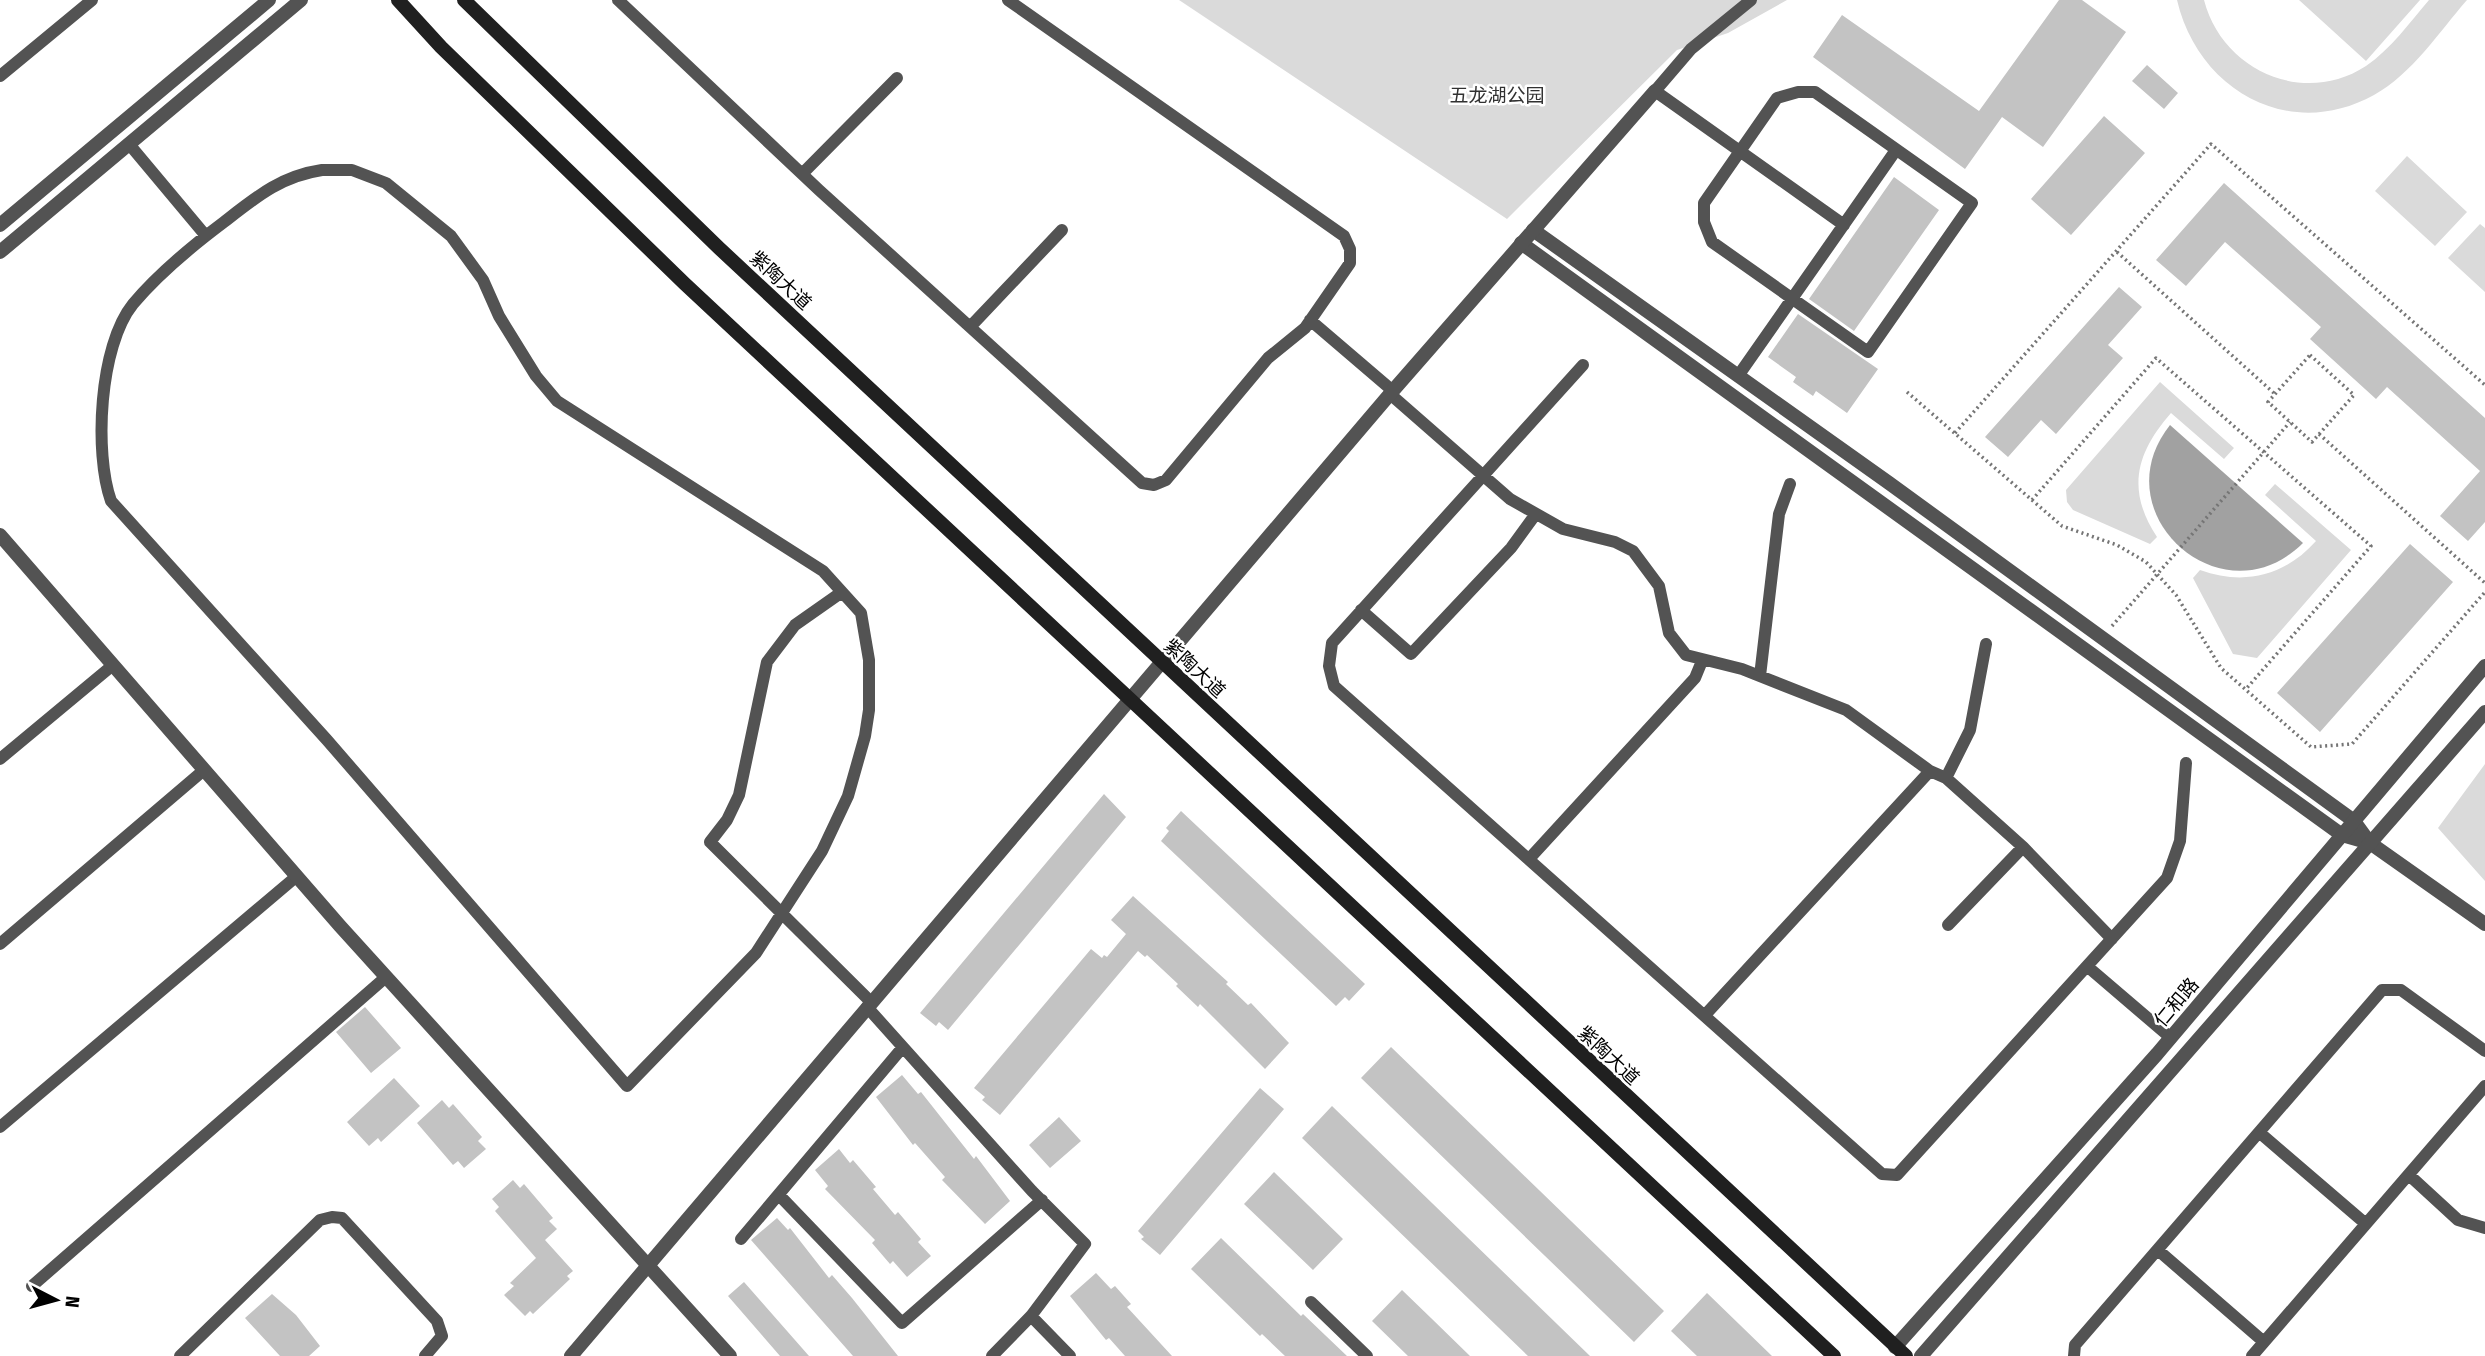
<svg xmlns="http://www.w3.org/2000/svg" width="2485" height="1356" viewBox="0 0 2485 1356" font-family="'Fira Sans Condensed','Noto Sans SC',sans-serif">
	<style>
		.green { fill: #dadada }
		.water { fill: #a1a1a1 }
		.building { fill: #c3c3c3 }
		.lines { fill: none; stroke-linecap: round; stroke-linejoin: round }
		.path { stroke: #757575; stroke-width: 3.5; stroke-dasharray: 2 3.5; stroke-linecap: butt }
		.service { stroke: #535353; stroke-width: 12 }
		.minor { stroke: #535353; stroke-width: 14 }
		.tertiary { stroke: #535353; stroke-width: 14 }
		.secondary { stroke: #202020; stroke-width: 14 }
		.labels { text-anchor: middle; stroke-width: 5; stroke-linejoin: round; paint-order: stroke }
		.park-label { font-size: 19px; fill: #313131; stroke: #fff }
		.street-label { font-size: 19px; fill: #000; stroke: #fff }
	</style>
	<rect width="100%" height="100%" fill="#fff"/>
	<path class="green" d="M1179 0H1787L1728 33 1677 50 1507 219Z
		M2177 0H2204C2222 70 2303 107 2366 66 2391 49 2410 22 2429 0H2467C2439 32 2412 74 2374 95 2289 142 2198 90 2177 0Z
		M2299 0H2420L2366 61Z
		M2407 156 2467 212 2435 246 2375 191Z
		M2480 224 2485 228V292L2448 258Z
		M2160 382 2234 448 2224 459 2171 413C2136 453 2126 490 2157 537L2150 544 2073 510 2067 502 2066 490Z
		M2275 484 2351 550 2257 658 2233 654 2193 578 2200 570C2244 586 2285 576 2316 541L2265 495Z
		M2485 764V881L2438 828Z"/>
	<path class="water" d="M2170 425 2303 543C2222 623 2100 513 2170 425Z"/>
	<path class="building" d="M2059 0H2082L2126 32 2043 147 2002 117 1965 169 1813 57 1842 15 1979 111Z
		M2147 65 2178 93 2164 109 2132 81Z
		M2104 116 2145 153 2071 235 2031 199Z
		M1894 177 1939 210 1854 331 1809 299Z
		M2224 183 2485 418V522L2468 541 2440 516 2480 471 2387 387 2376 399 2310 339 2321 327 2225 242 2186 286 2156 260Z
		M2119 287 2142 307 2108 345 2123 358 2056 434 2041 420 2008 457 1985 437Z
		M1798 314 1878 369 1847 413 1816 391 1813 396 1793 382 1796 377 1768 357Z
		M2410 544 2453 582 2320 732 2277 693Z
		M1104 794 1126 817 948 1030 939 1022 936 1026 920 1013Z
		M1181 811 1365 984 1349 1001 1345 997 1336 1006 1161 841 1169 831 1166 828Z
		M1133 896 1228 982 1226 984 1248 1005 1251 1003 1289 1043 1265 1069 1200 1004 1198 1007 1176 986 1178 984 1147 955 1145 957 1138 951 1000 1115 982 1100 985 1097 974 1088 1091 949 1102 958 1104 955 1107 957 1126 934 1111 920Z
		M365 1007 401 1048 371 1073 336 1032Z
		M1391 1047 1664 1311 1634 1342 1361 1078Z
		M902 1075 918 1094 921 1092 974 1159 976 1156 1010 1201 985 1224 942 1180 945 1177 915 1143 913 1145 876 1097Z
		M394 1078 420 1106 381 1142 378 1138 369 1146 347 1122Z
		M1260 1088 1284 1109 1160 1255 1141 1239 1144 1237 1138 1231Z
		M442 1100 449 1108 453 1104 482 1137 478 1141 486 1149 464 1168 458 1161 453 1165 417 1123Z
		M1332 1106 1401 1173 1590 1356H1528L1331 1166 1302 1138Z
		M1059 1117 1081 1141 1050 1168 1029 1145Z
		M839 1149 850 1163 853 1160 876 1187 873 1189 895 1215 898 1212 921 1239 918 1242 931 1256 907 1277 893 1261 890 1264 872 1243 875 1240 825 1189 828 1186 815 1170Z
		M1274 1172 1343 1239 1313 1270 1244 1204Z
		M513 1180 520 1188 524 1184 553 1218 549 1221 557 1229 545 1240 573 1271 567 1276 570 1279 533 1314 530 1311 525 1316 504 1295 514 1286 510 1283 536 1258 495 1211 499 1207 492 1199Z
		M777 1218 788 1230 790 1228 829 1278 832 1275 852 1298 898 1356H853L751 1240Z
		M1221 1238 1301 1316 1303 1314 1347 1356H1285L1262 1334 1260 1336 1191 1269Z
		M1096 1273 1111 1289 1115 1286 1131 1304 1127 1307 1172 1356H1125L1109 1338 1106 1340 1070 1296Z
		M744 1282 809 1356H780L728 1296Z
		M1402 1290 1431 1318 1470 1356H1408L1372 1321Z
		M1707 1293 1772 1356H1697L1671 1331Z
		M272 1294 296 1315 320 1346 309 1356H280L245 1318Z"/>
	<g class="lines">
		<path class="path" d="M2117 252 2275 394
			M2310 355 2354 395 2312 442 2268 402Z
			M1907 392 2062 526 2117 545 2146 562 2176 595 2221 668 2311 747 2352 744 2485 592
			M1955 433 2211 144 2485 385
			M2319 434 2485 583
			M2032 500 2156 358 2371 546 2246 689
			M2112 626 2290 422"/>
		<path class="service" d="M618 0 819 190 1142 483 1154 485 1166 480 1268 358 1305 328 1350 263V249L1344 236 1008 0
			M1751 0 1691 49 1655 91 1844 225
			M0 76 92 0
			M1798 92H1815L1972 203 1868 352 1712 242 1704 222V203L1777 98Z
			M129 144 206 236
			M322 170H352L386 183 451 236 483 280 499 316 536 376 557 401 823 571 861 613 869 660V710L865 736 848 796 822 851 756 953 627 1086 327 740 111 501C94 453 99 346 133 304 159 273 192 246 224 222 256 197 281 176 322 170Z
			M802 174 897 78
			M1310 320 1393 391
			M970 327 1062 230
			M1583 365 1332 643 1329 666 1334 686 1882 1174 1897 1175 2167 878 2180 841 2186 763
			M1738 376 1896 150
			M1390 394 1510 499 1563 529 1615 542 1633 551 1659 586 1669 633 1686 655 1742 669 1846 710 1930 771 1946 778 2023 847 2112 939
			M842 592 795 625 767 662 739 795 727 820 710 842 871 1002
			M1361 610 1411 654 1511 548 1535 515
			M1760 676 1779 514 1790 484
			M0 759 113 665
			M1946 778 1970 730 1986 644
			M1529 859 1695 678 1702 661
			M1948 925 2023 847
			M0 944 204 770
			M2088 967 2171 1038
			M867 1007 1032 1191 1085 1244 1031 1316 992 1356
			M1705 1015 1930 771
			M0 1127 297 876
			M2260 1133 2366 1224
			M2409 1175 2458 1220 2485 1228
			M779 1195 902 1323 1042 1200
			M741 1239 903 1047
			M2159 1251 2264 1342
			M32 1286 386 977
			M1311 1302 1367 1356
			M1031 1316 1070 1356
			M180 1356 320 1220 332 1217 342 1218 437 1321 442 1336 425 1356
			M2074 1356 2075 1345 2382 990H2401L2485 1051
			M2252 1356 2485 1086"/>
		<path class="minor" d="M1533 230 1889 483 2354 821 2370 843
			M1521 243 2342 835 2370 843 2485 924"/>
		<path class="tertiary" d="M0 225 269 0
			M0 252 301 0
			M0 535 340 926 730 1356
			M1895 1347 2157 1054 2485 666
			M571 1356 1390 394 1655 91
			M1921 1356 2485 712"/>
		<path class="secondary" d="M398 0 441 47 685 284 1834 1356
			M464 0 719 248 1906 1356"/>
	</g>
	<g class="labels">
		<g class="park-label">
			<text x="1497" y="102">五龙湖公园</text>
		</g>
		<g class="street-label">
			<text transform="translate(781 280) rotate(43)" y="7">紫陶大道</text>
			<text transform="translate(1195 668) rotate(43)" y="7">紫陶大道</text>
			<text transform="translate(2176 1002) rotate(-50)" y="7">仁和路</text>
			<text transform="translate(1609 1055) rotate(43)" y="7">紫陶大道</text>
		</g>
	</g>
	<g transform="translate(56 1300) rotate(96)" stroke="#ffffff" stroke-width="5" paint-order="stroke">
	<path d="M0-5L12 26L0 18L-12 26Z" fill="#000000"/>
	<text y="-10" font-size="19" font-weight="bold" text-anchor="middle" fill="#000000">N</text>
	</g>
</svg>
